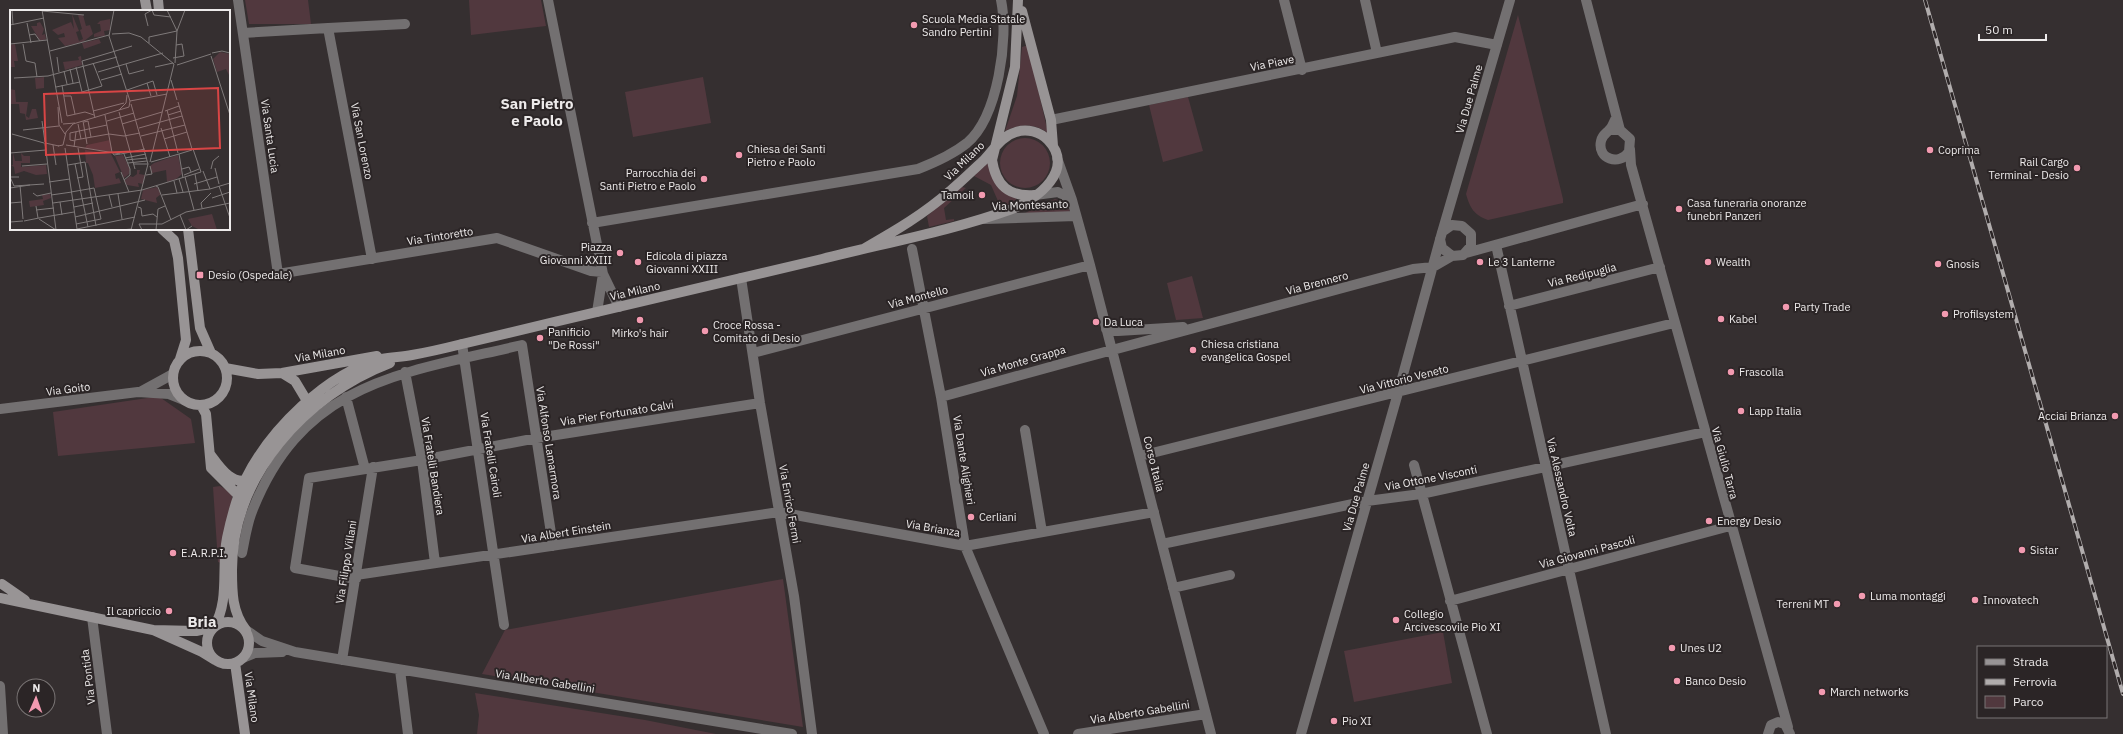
<svg xmlns="http://www.w3.org/2000/svg" width="2123" height="734" viewBox="0 0 2123 734" font-family="'IBM Plex Sans',sans-serif">
	<style>
		.green { fill: #51383e }
		.lines { fill: none; stroke-linecap: round; stroke-linejoin: round }
		.street { stroke: #737071; stroke-width: 10 }
		.secondary { stroke: #989495; stroke-width: 10 }
		.rail-casing { stroke: #b1adad; stroke-width: 4 }
		.rail { stroke: #2b2526; stroke-width: 2.5; stroke-dasharray: 8; stroke-linecap: butt }
		.poi-dot { fill: #f29ab0; stroke: #2b2526; stroke-width: 1.5 }
		.labels { text-anchor: middle; stroke-width: 4; stroke-linejoin: round; paint-order: stroke }
		.poi-label { font-size: 11px; fill: #edeaea; stroke: #2b2526; text-anchor: start }
		.street-label { font-size: 11px; fill: #edeaea; stroke: #2b2526 }
		.district-label { font-size: 15px; font-weight: bold; fill: #edeaea; stroke: #2b2526 }
		.inset-road { fill: none; stroke: #7f7a7a; stroke-width: 1 }
		.view { fill: #d94545; fill-opacity: 0.15; stroke: #d94545; stroke-width: 2 }
		.inset-edge { fill: none; stroke: #edeaea; stroke-width: 2 }
	</style>
	<rect width="100%" height="100%" fill="#352f30"/>
	<path class="green" d="M245 0H308L311 24H249Z
		M469 0H541L546 26 471 35Z
		M1518 15 1563 199V203L1488 220C1474 215 1470 208 1466 194Z
		M1028 45 1048 133C1033 123 1021 124 1005 131L1017 96 1022 47Z
		M703 77 711 123 633 137 625 92Z
		M1188 97 1203 151 1163 162 1149 105Z
		M1000 163a25 25 0 1 1 50 0a25 25 0 1 1-50 0Z
		M989 162 1016 198V201L1001 208 991 185 974 176Z
		M962 187 966 188 944 208 946 220 954 219V221L929 227 927 216Z
		M1055 199 1064 202 1071 213 1023 214Z
		M1192 276 1203 318 1176 320 1167 283Z
		M154 397 161 398 191 419 195 443 58 456 53 412Z
		M220 486 232 493V500L221 563 218 562 213 487Z
		M783 579 803 727 482 674 505 630Z
		M1443 632 1452 683 1354 702 1344 651Z
		M475 693 645 720 716 734H477L479 715Z"/>
	<g class="lines">
		<path class="street" d="M238 0 278 274 497 238 591 271 602 272
			M548 0 603 274 619 307
			M1284 0 1302 70
			M1365 0 1377 53
			M1586 0 1620 130
			M328 28 405 24
			M243 33 328 28 372 259
			M1051 120 1455 37 1497 45
			M1609 130H1620L1630 139 1629 152C1619 166 1597 159 1601 141 1602 135 1607 133 1610 129 1613 126 1614 121 1616 118
			M1630 149 1631 165 1788 727
			M1057 158 1072 200 1090 265 1211 734
			M1035 195 1058 192 1072 200
			M985 219 1076 216
			M592 223 918 169C936 162 952 155 967 143 998 117 1009 38 1001 0
			M1440 239 1442 248 1452 256 1463 255 1471 246V234L1462 226 1452 225 1442 232
			M1496 245 1606 734
			M912 249 941 397 965 546 1044 734
			M1466 253 1643 204
			M741 278 760 403 794 596 812 734
			M1509 306 1660 267
			M597 312 603 274
			M1106 329 1118 331 1183 327
			M462 344 504 625
			M753 353 1090 265
			M405 372 422 460 435 563
			M142 391 173 374
			M346 397 365 469
			M941 397C1098 353 1256 312 1413 269L1433 267 1452 256
			M0 409 138 392 169 394 184 400
			M1025 430 1042 532
			M1140 456 1674 323
			M1414 465 1487 734
			M1162 544 1367 501 1421 494 1705 432
			M242 553C245 539 247 523 253 509 304 381 403 373 522 345L553 546
			M356 575 779 512 965 546 1154 512
			M356 579 295 568 309 478 422 460 537 438 760 403
			M1173 588 1230 575
			M1450 601 1730 526
			M92 617 107 734
			M246 630 262 641 295 652 792 734
			M243 658 255 653 282 652
			M342 660 373 467
			M400 670 408 734
			M0 686 3 734
			M1078 734 1206 714
			M1301 734 1398 393 1441 236 1510 0
			M1768 734 1771 725 1778 722 1785 724 1790 734"/>
		<path class="secondary" d="M145 0 147 11
			M158 0 159 11
			M1018 0 1015 67 992 160C996 186 1009 197 1035 195
			M1022 11 1051 120 1053 146
			M162 229 174 240 178 258 186 340 180 359
			M188 229 200 328 211 353
			M173 378a27 27 0 1 1 54 0a27 27 0 1 1-54 0Z
			M225 368 258 374 282 373 377 356
			M282 373 295 381 307 401 306 407
			M201 405 206 414 211 468 239 496
			M210 454C219 466 232 487 250 479
			M2 584 25 600
			M0 598 153 630 202 652 215 660
			M207 643a21 21 0 1 1 42 0a21 21 0 1 1-42 0Z
			M153 630 196 631 214 627C230 600 221 568 227 538 231 519 236 498 245 480 269 431 327 372 382 359 392 357 402 357 412 355 429 352 446 348 462 344 582 315 703 288 822 259 885 243 951 231 1012 209 1038 199 1076 169 1048 140 1040 132 1027 128 1016 132 1001 136 993 151 983 161 972 171 961 182 950 191 924 214 895 231 865 248
			M246 630C232 612 232 592 232 570 232 475 306 395 390 363
			M235 663 245 734"/>
		<defs>
			<path id="rail" d="M1925 0 2123 694"/>
		</defs>
		<use href="#rail" class="rail-casing"/>
		<use href="#rail" class="rail"/>
	</g>
	<g class="poi-dot">
		<circle cx="914" cy="25" r="4"/>
		<circle cx="1930" cy="150" r="4"/>
		<circle cx="739" cy="155" r="4"/>
		<circle cx="2077" cy="168" r="4"/>
		<circle cx="704" cy="179" r="4"/>
		<circle cx="982" cy="195" r="4"/>
		<circle cx="1679" cy="209" r="4"/>
		<circle cx="620" cy="253" r="4"/>
		<circle cx="638" cy="262" r="4"/>
		<circle cx="1480" cy="262" r="4"/>
		<circle cx="1708" cy="262" r="4"/>
		<circle cx="1938" cy="264" r="4"/>
		<rect x="196" y="271" width="8" height="8" rx="2"/>
		<circle cx="1786" cy="307" r="4"/>
		<circle cx="1945" cy="314" r="4"/>
		<circle cx="1721" cy="319" r="4"/>
		<circle cx="640" cy="320" r="4"/>
		<circle cx="1096" cy="322" r="4"/>
		<circle cx="705" cy="331" r="4"/>
		<circle cx="540" cy="338" r="4"/>
		<circle cx="1193" cy="350" r="4"/>
		<circle cx="1731" cy="372" r="4"/>
		<circle cx="1741" cy="411" r="4"/>
		<circle cx="2115" cy="416" r="4"/>
		<circle cx="971" cy="517" r="4"/>
		<circle cx="1709" cy="521" r="4"/>
		<circle cx="2022" cy="550" r="4"/>
		<circle cx="173" cy="553" r="4"/>
		<circle cx="1862" cy="596" r="4"/>
		<circle cx="1975" cy="600" r="4"/>
		<circle cx="1837" cy="604" r="4"/>
		<circle cx="169" cy="611" r="4"/>
		<circle cx="1396" cy="620" r="4"/>
		<circle cx="1672" cy="648" r="4"/>
		<circle cx="1677" cy="681" r="4"/>
		<circle cx="1822" cy="692" r="4"/>
		<circle cx="1334" cy="721" r="4"/>
	</g>
	<g class="labels">
		<g class="poi-label">
			<text x="922" y="23">Scuola Media Statale<tspan x="922" dy="13">Sandro Pertini</tspan></text>
			<text x="747" y="153">Chiesa dei Santi<tspan x="747" dy="13">Pietro e Paolo</tspan></text>
			<text x="1938" y="154">Coprima</text>
			<text x="2069" y="166" text-anchor="end">Rail Cargo<tspan x="2069" dy="13">Terminal - Desio</tspan></text>
			<text x="696" y="177" text-anchor="end">Parrocchia dei<tspan x="696" dy="13">Santi Pietro e Paolo</tspan></text>
			<text x="974" y="199" text-anchor="end">Tamoil</text>
			<text x="1687" y="207">Casa funeraria onoranze<tspan x="1687" dy="13">funebri Panzeri</tspan></text>
			<text x="612" y="251" text-anchor="end">Piazza<tspan x="612" dy="13">Giovanni XXIII</tspan></text>
			<text x="646" y="260">Edicola di piazza<tspan x="646" dy="13">Giovanni XXIII</tspan></text>
			<text x="1488" y="266">Le 3 Lanterne</text>
			<text x="1716" y="266">Wealth</text>
			<text x="1946" y="268">Gnosis</text>
			<text x="208" y="279">Desio (Ospedale)</text>
			<text x="1794" y="311">Party Trade</text>
			<text x="1953" y="318">Profilsystem</text>
			<text x="1729" y="323">Kabel</text>
			<text x="1104" y="326">Da Luca</text>
			<text x="713" y="329">Croce Rossa -<tspan x="713" dy="13">Comitato di Desio</tspan></text>
			<text x="548" y="336">Panificio<tspan x="548" dy="13">"De Rossi"</tspan></text>
			<text x="640" y="337" text-anchor="middle">Mirko's hair</text>
			<text x="1201" y="348">Chiesa cristiana<tspan x="1201" dy="13">evangelica Gospel</tspan></text>
			<text x="1739" y="376">Frascolla</text>
			<text x="1749" y="415">Lapp Italia</text>
			<text x="2107" y="420" text-anchor="end">Acciai Brianza</text>
			<text x="979" y="521">Cerliani</text>
			<text x="1717" y="525">Energy Desio</text>
			<text x="2030" y="554">Sistar</text>
			<text x="181" y="557">E.A.R.P.I.</text>
			<text x="1870" y="600">Luma montaggi</text>
			<text x="1983" y="604">Innovatech</text>
			<text x="1829" y="608" text-anchor="end">Terreni MT</text>
			<text x="161" y="615" text-anchor="end">Il capriccio</text>
			<text x="1404" y="618">Collegio<tspan x="1404" dy="13">Arcivescovile Pio XI</tspan></text>
			<text x="1680" y="652">Unes U2</text>
			<text x="1685" y="685">Banco Desio</text>
			<text x="1830" y="696">March networks</text>
			<text x="1342" y="725">Pio XI</text>
		</g>
		<g class="street-label">
			<text transform="translate(1272 63) rotate(-11)" y="4">Via Piave</text>
			<text transform="translate(1469 99) rotate(-74)" y="4">Via Due Palme</text>
			<text transform="translate(270 136) rotate(82)" y="4">Via Santa Lucia</text>
			<text transform="translate(362 141) rotate(79)" y="4">Via San Lorenzo</text>
			<text transform="translate(964 161) rotate(-44)" y="4">Via Milano</text>
			<text transform="translate(1030 205) rotate(-2)" y="4">Via Montesanto</text>
			<text transform="translate(440 236) rotate(-9)" y="4">Via Tintoretto</text>
			<text transform="translate(1582 275) rotate(-14)" y="4">Via Redipuglia</text>
			<text transform="translate(1317 283) rotate(-15)" y="4">Via Brennero</text>
			<text transform="translate(635 291) rotate(-13)" y="4">Via Milano</text>
			<text transform="translate(918 297) rotate(-15)" y="4">Via Montello</text>
			<text transform="translate(320 354) rotate(-10)" y="4">Via Milano</text>
			<text transform="translate(1023 361) rotate(-16)" y="4">Via Monte Grappa</text>
			<text transform="translate(1404 379) rotate(-14)" y="4">Via Vittorio Veneto</text>
			<text transform="translate(68 389) rotate(-7)" y="4">Via Goito</text>
			<text transform="translate(617 413) rotate(-9)" y="4">Via Pier Fortunato Calvi</text>
			<text transform="translate(549 443) rotate(81)" y="4">Via Alfonso Lamarmora</text>
			<text transform="translate(491 455) rotate(81)" y="4">Via Fratelli Cairoli</text>
			<text transform="translate(964 460) rotate(81)" y="4">Via Dante Alighieri</text>
			<text transform="translate(1725 463) rotate(75)" y="4">Via Giulio Tarra</text>
			<text transform="translate(1154 464) rotate(76)" y="4">Corso Italia</text>
			<text transform="translate(433 466) rotate(81)" y="4">Via Fratelli Bandiera</text>
			<text transform="translate(1431 478) rotate(-11)" y="4">Via Ottone Visconti</text>
			<text transform="translate(1562 487) rotate(77)" y="4">Via Alessandro Volta</text>
			<text transform="translate(1356 497) rotate(-74)" y="4">Via Due Palme</text>
			<text transform="translate(790 504) rotate(80)" y="4">Via Enrico Fermi</text>
			<text transform="translate(933 528) rotate(10)" y="4">Via Brianza</text>
			<text transform="translate(566 532) rotate(-9)" y="4">Via Albert Einstein</text>
			<text transform="translate(1587 552) rotate(-15)" y="4">Via Giovanni Pascoli</text>
			<text transform="translate(346 562) rotate(-81)" y="4">Via Filippo Villani</text>
			<text transform="translate(88 677) rotate(-97)" y="4">Via Pontida</text>
			<text transform="translate(545 681) rotate(9)" y="4">Via Alberto Gabellini</text>
			<text transform="translate(252 697) rotate(82)" y="4">Via Milano</text>
			<text transform="translate(1140 712) rotate(-9)" y="4">Via Alberto Gabellini</text>
		</g>
		<g class="district-label">
			<text x="537" y="109">San Pietro<tspan x="537" dy="17">e Paolo</tspan></text>
			<text x="202" y="627">Bria</text>
		</g>
	</g>
	<g transform="translate(10 10)">
		<rect width="220" height="220" fill="#352f30"/>
		<path d="M62 4 69 21 66 22 69 31 73 29 70 20 72 19 68 5H73L76 16 80 15 83 24 73 32 55 36 48 28 55 27 54 23 48 25 42 20 61 12 64 19ZM100 9V20L94 21 95 26 84 27V24L91 21 90 14H87L90 11ZM30 12 34 19 32 25 35 24 36 29 30 31 21 16H27V13ZM89 29 91 33 74 39 72 33ZM5 34 8 51H4L5 57H0V35ZM210 42 220 44V67L216 59 207 62 203 49ZM71 46 72 55 55 60 53 52 69 50 68 47ZM34 67V78L26 79 25 68ZM0 79 5 80 6 92H18L16 106 19 108 22 99H26L28 108 16 110 15 104 10 103 9 94H0ZM100 130 102 142 75 138 77 135ZM75 140 101 144 110 162 105 164 106 169 109 168 111 173 85 178 83 165 78 153H76ZM3 143 5 151H12L11 143 14 146H20V153H11V157L36 155 37 164 26 165 14 161 5 164 4 157 1 155H3ZM113 145 120 159 119 164 114 168 105 146ZM168 145 172 164 166 169 157 172 156 160 142 163 140 156 144 153ZM127 160H130L129 164 135 165 133 174 128 173 129 177 117 175 114 171 120 166 123 167 127 164ZM147 177 151 184 146 188 147 193 131 189 133 180ZM40 184 41 188 33 191 34 195 20 197 19 191 33 189 32 185ZM202 204 207 220H190L182 216 178 209Z" fill="#51383e"/>
		<path class="inset-road" d="M0 0H2L3 15M32 0 52 113M104 0 99 26 120 91 119 97M142 0 144 5 161 7M157 0 167 21M32 1 74 5M17 13 21 33M0 15 34 8M138 16 135 4 142 0M102 24 119 23 131 27 164 54M19 25 25 24 30 31M139 33V27L167 21M0 34 37 30M13 34 16 51 25 53 27 67M40 41 99 25M202 43 212 41 220 43M201 46 220 105M47 47 49 62M163 48 174 46 172 34 166 35M165 53 167 21 175 0M116 54 119 64 134 60M167 55 201 44M66 57 72 82 92 76 83 53M145 57 163 53M60 59 63 73M54 61 57 74M88 62 153 43M4 68 38 66 107 47M91 70 112 64M161 70 167 90M137 73 141 86M52 75 57 106 75 102 84 105M46 77 70 72M117 80 143 71 147 85M54 86H61L65 104M120 91 157 84M168 92 182 139M121 94 138 154 121 220M48 97 49 115 55 124M109 100 116 93 117 85M157 100 168 143M83 101 114 93M155 101 169 96M109 102 125 159M95 105 102 142 104 145 110 144M158 105 171 101M85 108 72 51 122 36M32 111 35 132M73 111 77 134M97 111 124 103M74 112 78 111 81 127M53 114 65 113M68 114 71 129M112 114 152 102M129 118 172 106M151 118 160 147M13 120 49 116M2 124 34 133M131 126 175 115M154 129 177 122M65 130 99 124 114 126 130 123M65 131 60 130V123L97 115M35 133 46 220M35 133 49 136M43 135 46 155M56 135 111 144 135 139M48 136 53 135 56 122 63 114 119 97M64 137 66 122M55 138 67 219M183 139 191 162M0 143 36 140M114 144 120 159V165L114 170M169 144 173 168M169 144 182 140M115 148 136 144M116 150 137 148M140 152 164 54M141 152 169 144M118 153 137 151M65 154 78 217M124 154H138M58 155 75 152 86 216M12 156 37 154M205 158 209 174M172 159 179 157 181 162M201 159 203 151 209 146M193 161 200 179M111 162 119 182M185 164 188 181M136 165 142 164 140 156M174 165 189 159M175 167 184 200M67 168 73 167 68 138M169 169 173 182M164 171 167 183M39 172 60 169M184 174 207 167M10 175 13 209M4 176 34 174M4 176 0 167H9M146 176 148 177 161 210M209 176 220 208M0 178 20 175M200 179 220 173M61 182 84 178 91 209 66 214M23 183 27 186 41 183M108 184 112 209M41 185 62 182M99 185 102 197M152 185 200 179M202 188 220 182M50 192 52 205M0 193 12 192M43 193 132 180 191 162M26 196 28 208M64 197 83 193M128 197 131 198 132 206 143 204 147 207M192 198 191 193 201 183M26 200 44 198M170 205 176 220 182 216M65 207 135 190M29 208 64 202M29 209 46 220M14 211 29 208M0 212 13 211M67 219 125 207M110 220 122 219M132 220 129 214H152L176 202 220 193M146 220 148 199 155 196"/>
		<path class="view" d="M208 78 210 138 36 145 34 84Z"/>
		<rect width="220" height="220" class="inset-edge"/>
	</g>
	<rect x="1977" y="646" width="130" height="72" fill="#2b2526" stroke="#797474"/>
	<rect x="1985" y="659" width="20" height="6" fill="#989495" stroke="#797474"/>
	<text x="2013" y="666" font-size="12" fill="#edeaea">Strada</text>
	<rect x="1985" y="679" width="20" height="6" fill="#b1adad" stroke="#797474"/>
	<text x="2013" y="686" font-size="12" fill="#edeaea">Ferrovia</text>
	<rect x="1985" y="696" width="20" height="12" fill="#51383e" stroke="#797474"/>
	<text x="2013" y="706" font-size="12" fill="#edeaea">Parco</text>
	<g transform="translate(36 698) rotate(2)"><circle r="19" fill="#2b2526" stroke="#797474"/>
	<path d="M0-3L7 15L0 10L-7 15Z" fill="#f29ab0"/>
	<text y="-6" font-size="11" font-weight="bold" text-anchor="middle" fill="#edeaea">N</text>
	</g>
	<path d="M1979 34v6h67v-6" fill="none" stroke="#edeaea" stroke-width="2"/>
	<text x="1985" y="34" font-size="12" fill="#edeaea" stroke="#2b2526" stroke-width="3" paint-order="stroke">50 m</text>
</svg>
